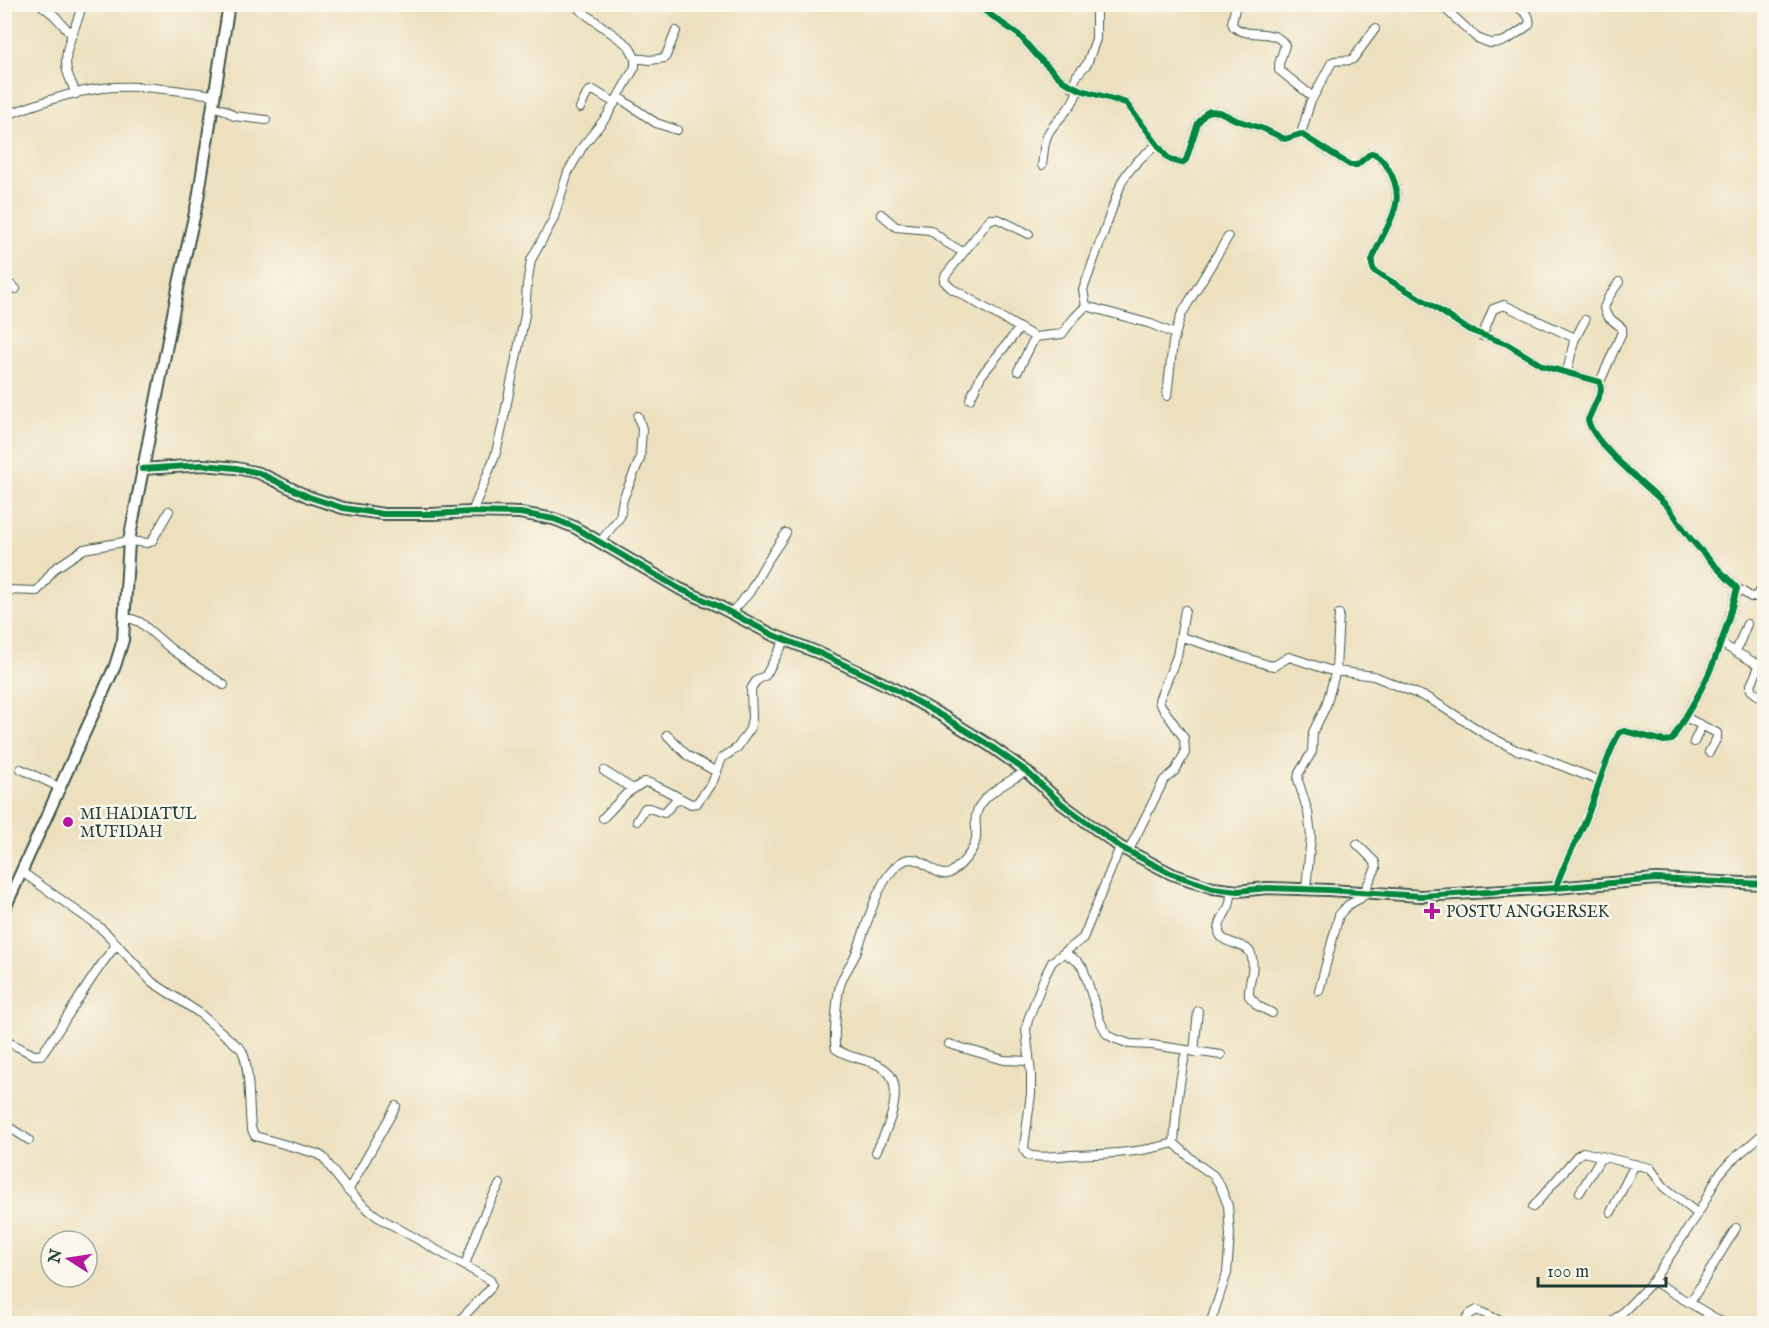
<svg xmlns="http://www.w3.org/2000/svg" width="1769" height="1328" viewBox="0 0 1769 1328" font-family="'IM FELL English',serif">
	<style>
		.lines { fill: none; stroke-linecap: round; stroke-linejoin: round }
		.minor-casing { stroke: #3e5549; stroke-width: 10 }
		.tertiary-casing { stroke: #3e5549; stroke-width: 14 }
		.minor { stroke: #fff; stroke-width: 8 }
		.tertiary { stroke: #fff; stroke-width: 10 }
		.cycleway-casing { stroke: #fbf7ec; stroke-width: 10 }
		.cycleway { stroke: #00873e; stroke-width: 6 }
		.poi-dot { fill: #b5179e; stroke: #fbf7ec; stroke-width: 2 }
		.labels { text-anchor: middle; stroke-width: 5; stroke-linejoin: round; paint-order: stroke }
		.poi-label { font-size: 16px; fill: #1f3d34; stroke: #fbf7ec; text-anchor: start }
	</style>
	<rect width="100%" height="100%" fill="#fbf7ec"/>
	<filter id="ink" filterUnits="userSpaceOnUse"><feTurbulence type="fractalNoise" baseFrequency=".0167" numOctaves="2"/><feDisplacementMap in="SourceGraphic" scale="12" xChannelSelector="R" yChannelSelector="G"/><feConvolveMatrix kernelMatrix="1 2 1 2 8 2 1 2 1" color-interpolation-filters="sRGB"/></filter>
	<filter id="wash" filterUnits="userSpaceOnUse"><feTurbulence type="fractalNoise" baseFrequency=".008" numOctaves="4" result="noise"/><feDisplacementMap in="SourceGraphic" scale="24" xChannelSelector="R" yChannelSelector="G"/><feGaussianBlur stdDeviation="1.35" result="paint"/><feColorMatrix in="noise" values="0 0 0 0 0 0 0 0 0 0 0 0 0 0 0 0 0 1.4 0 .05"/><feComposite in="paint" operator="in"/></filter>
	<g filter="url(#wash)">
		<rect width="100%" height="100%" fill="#ece0be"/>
	</g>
	<g filter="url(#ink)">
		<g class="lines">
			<defs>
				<path id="minor" d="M40 4 54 15 71 34
					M975 4 1019 35 1038 57 1063 81 1081 90 1126 103 1167 157 1171 160 1182 163 1186 160 1198 123 1206 113 1210 111 1220 112 1236 120 1264 129 1285 139 1301 134 1350 165H1357L1371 153C1379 154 1383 161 1388 168 1411 206 1383 226 1372 261V265L1374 271 1428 303 1469 330 1507 344 1543 366 1600 382 1601 391 1588 420C1594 445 1646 485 1665 504 1675 514 1681 527 1690 538 1704 555 1721 572 1737 588 1728 624 1716 663 1698 695 1690 710 1680 725 1672 740L1664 741 1624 731 1619 733C1605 760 1597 791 1586 820 1576 843 1563 864 1556 888
					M1236 4 1232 23 1234 27C1249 39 1274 27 1285 45L1279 64V70L1313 97
					M1316 4H1323
					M1440 4 1477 38 1490 43 1502 42 1510 38 1529 25C1532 14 1522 12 1515 4
					M635 58 650 60 665 58 676 31
					M1072 87 1077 75 1087 64 1096 39V4
					M76 94C73 86 69 78 67 71 62 47 78 26 82 4
					M618 97 656 123 677 130
					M212 106 225 110 234 116 266 120
					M580 108 588 92 593 90 615 103
					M4 116C36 104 70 92 103 88 140 84 178 91 214 95
					M1301 134 1310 103 1332 62C1339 58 1346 63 1353 59L1375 29
					M1042 165C1044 154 1043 142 1049 132 1059 116 1073 109 1078 89
					M881 214 896 227 930 230 947 243 963 252
					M1029 234 998 219H990L945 276 944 281 951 288 1035 337 1062 334 1074 318 1086 306 1083 290 1122 181C1132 165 1142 156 1157 145
					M4 280 16 289
					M1086 306 1151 324 1175 334
					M1482 336 1493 309 1504 305 1575 338
					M1018 371 1035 337
					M1567 372 1574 341 1585 320
					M1600 382 1622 332V328L1607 316 1604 308 1608 298 1619 282
					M1167 396 1173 342 1181 315 1228 237
					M970 399 981 376 1019 329
					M472 512 495 456 501 432 525 315 527 285 531 260 553 220 568 172 583 146 607 116 635 67V58L629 46 580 10 576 4
					M600 542 620 517 623 499 640 459 642 429 638 416
					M1737 588 1751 597H1755L1764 586
					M4 590 37 591 43 584 54 569 84 549 129 541 148 543 152 541 169 511
					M731 613 749 593 766 563 786 533
					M125 619H132L140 622 171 649 224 685
					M1182 637 1268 665 1274 666 1289 657 1329 670 1374 676 1430 699 1485 734 1516 750 1532 754 1600 781
					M1720 643 1764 668
					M1736 651 1747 624
					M1763 699 1751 690V685L1764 655
					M1685 717 1717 733V738L1709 752
					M667 735 688 756 717 772
					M1694 742 1702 725
					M21 769 61 788
					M604 771 633 789
					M603 818 626 794 644 782 650 783 667 791 691 804 697 803 713 781 722 758 737 748 750 729 752 718 751 689 756 681 766 675 785 640
					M637 821 645 808H649L664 813 675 801 683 800
					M1120 847 1083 938 1052 962 1044 978 1028 1020 1026 1030 1031 1074V1094L1024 1147C1025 1153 1028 1156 1033 1156 1045 1158 1059 1156 1071 1155 1107 1154 1140 1153 1174 1143L1196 1163 1213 1175 1220 1185 1228 1206 1230 1235 1227 1273 1210 1324
					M1128 852 1164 780 1175 771 1185 753 1184 738 1160 704 1159 700 1177 656 1185 610
					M22 872 98 926 107 934 152 982 198 1012 241 1049C250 1062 249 1110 251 1128L255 1136 318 1154 324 1158C339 1181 356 1201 378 1217L490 1280 492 1284 489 1290 456 1324
					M1306 889 1311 836 1308 812 1298 780 1299 773 1312 752 1313 732 1326 706 1336 670 1339 614
					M1231 890C1231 896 1231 903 1228 908 1224 915 1219 922 1219 930 1219 946 1246 941 1251 954 1256 969 1248 982 1249 996L1258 1006 1272 1013
					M1064 953 1077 961 1083 968 1100 1021 1107 1034 1113 1038 1130 1044 1152 1045 1221 1055
					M1319 991 1339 915 1348 905 1361 898 1376 868 1375 862 1357 844
					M4 1040 34 1055H41C68 1019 88 979 117 944
					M949 1044 1004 1060 1029 1061
					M1194 1052 1198 1011
					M4 1124 29 1140
					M1174 1143C1176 1112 1179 1081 1186 1051
					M876 1152C887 1131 910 1081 880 1066 866 1058 850 1059 836 1049 833 1041 837 995 840 986 843 973 852 964 856 953 868 926 875 882 900 863 921 847 937 885 953 871 962 864 975 850 976 838 977 826 973 818 979 807 988 791 1011 781 1026 771
					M348 1191 396 1106
					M1580 1192 1602 1156
					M1533 1207 1577 1156 1583 1152 1650 1168 1664 1187 1698 1214
					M1611 1212 1635 1164
					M465 1265C475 1237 484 1210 500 1184
					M1653 1281 1725 1324
					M1690 1303 1736 1228
					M1462 1324 1470 1314 1477 1310 1507 1324
					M1610 1324 1629 1306 1653 1281 1698 1214 1718 1176 1730 1162 1764 1133"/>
				<path id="tertiary" d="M142 469 203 465 236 468 259 473 309 497 343 508 383 514H432L472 512 520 513 554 519 574 527 680 589 716 605 773 635 819 653 889 686 944 717 989 745 1026 771 1062 804 1120 847 1172 874 1213 888 1238 891 1267 888 1329 890 1421 896 1556 888 1656 879 1764 884
					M4 910 115 666 123 640 129 541 178 288 198 199 229 4"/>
			</defs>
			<use href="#minor" class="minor-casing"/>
			<use href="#tertiary" class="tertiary-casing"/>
			<use href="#minor" class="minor"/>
			<use href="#tertiary" class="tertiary"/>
			<defs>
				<path id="cycleway" d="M975 4 1019 35 1038 57 1063 81 1081 90 1126 103 1167 157 1171 160 1182 163 1186 160 1198 123 1206 113 1210 111 1220 112 1236 120 1264 129 1285 139 1301 134 1350 165H1357L1371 153C1379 154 1383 161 1388 168 1411 206 1383 226 1372 261V265L1374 271 1428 303 1469 330 1507 344 1543 366 1600 382 1601 391 1588 420C1594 445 1646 485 1665 504 1675 514 1681 527 1690 538 1704 555 1721 572 1737 588 1728 624 1716 663 1698 695 1690 710 1680 725 1672 740L1664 741 1624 731 1619 733C1605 760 1597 791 1586 820 1576 843 1563 864 1556 888
					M142 469 203 465 236 468 259 473 309 497 343 508 383 514H432L472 512 520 513 554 519 574 527 680 589 716 605 773 635 819 653 889 686 944 717 989 745 1026 771 1062 804 1120 847 1172 874 1213 888 1238 891 1267 888 1329 890 1421 896 1556 888 1656 879 1764 884"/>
			</defs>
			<use href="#cycleway" class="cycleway-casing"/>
			<use href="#cycleway" class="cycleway"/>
		</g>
	</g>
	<g class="poi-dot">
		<circle cx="68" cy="822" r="6"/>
		<path d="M1429 902h6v6h6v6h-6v6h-6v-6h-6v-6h6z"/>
	</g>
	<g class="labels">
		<g class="poi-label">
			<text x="80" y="819">MI HADIATUL<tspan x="80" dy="18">MUFIDAH</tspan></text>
			<text x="1446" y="917">POSTU ANGGERSEK</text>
		</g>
	</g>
	<rect width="1769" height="1328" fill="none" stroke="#fbf7ec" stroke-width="24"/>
	<g transform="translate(69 1259) rotate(282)"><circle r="28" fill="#fbf7ec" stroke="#a3ada2" stroke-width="1.5"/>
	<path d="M0-4.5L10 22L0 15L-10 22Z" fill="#b5179e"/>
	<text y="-9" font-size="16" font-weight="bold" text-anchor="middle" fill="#1f3d34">N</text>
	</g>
	<path d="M1538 1277v9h128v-9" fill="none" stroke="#1f3d34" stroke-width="3"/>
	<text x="1547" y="1277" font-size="18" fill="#1f3d34" stroke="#fbf7ec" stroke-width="4.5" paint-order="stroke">100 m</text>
</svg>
